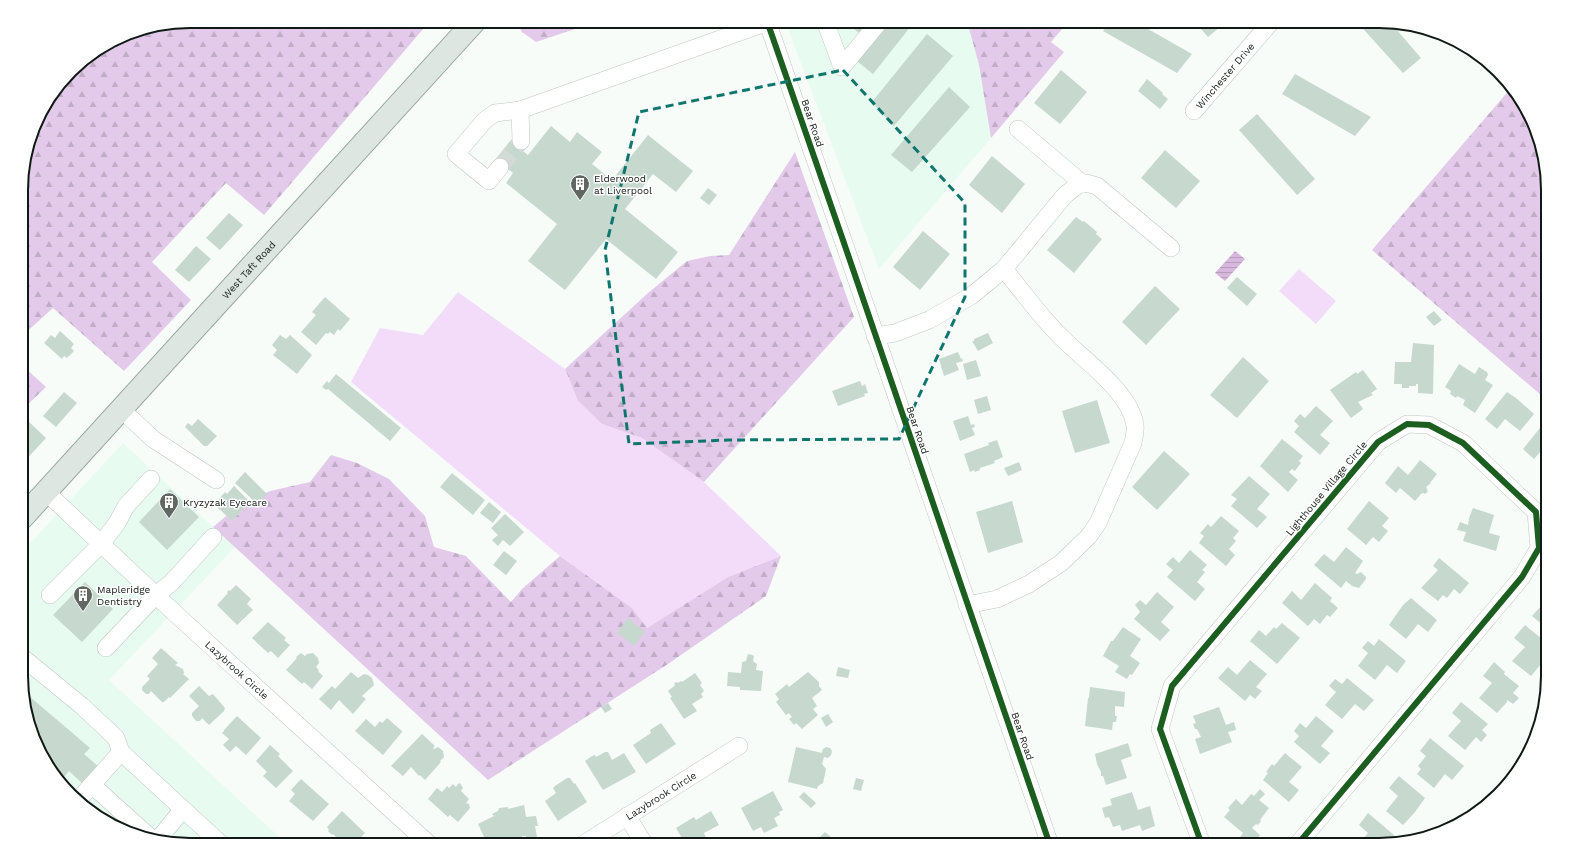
<svg xmlns="http://www.w3.org/2000/svg" width="1569" height="866" viewBox="0 0 1569 866" font-family="'Work Sans',sans-serif">
	<style>
		.built { fill: #e8fbf0 }
		.green { fill: #f3dbfa }
		.forest { fill: url(#forest-firs) }
		.water { fill: url(#water-rules) }
		.building { fill: #c7d8cf }
		.lines { fill: none; stroke-linecap: round; stroke-linejoin: round }
		.minor-tunnel { stroke: #d4dad7; stroke-width: 17; stroke-dasharray: 17 8; stroke-linecap: butt }
		.minor-casing { stroke: #c0c7c3; stroke-width: 18 }
		.major-casing { stroke: #95a69e; stroke-width: 24 }
		.minor { stroke: #fefffe; stroke-width: 17 }
		.major { stroke: #dee6e2; stroke-width: 22 }
		.cycleway-casing { stroke: #fff; stroke-width: 8 }
		.cycleway { stroke: #1b5e20; stroke-width: 6 }
		.marked { fill: none; stroke: #0f766e; stroke-width: 3; stroke-dasharray: 8 5; stroke-linejoin: round }
		.labels { text-anchor: middle; stroke-width: 3; stroke-linejoin: round; paint-order: stroke }
		.street-label { font-size: 10px; fill: #101914; stroke: #fff }
		.poi-label { font-size: 10px; fill: #101914; stroke: #fff; text-anchor: start }
		.rim { fill: none; stroke: #101914; stroke-width: 2 }
	</style>
	<defs>
		<pattern id="forest-firs" width="22" height="20" patternUnits="userSpaceOnUse"><rect width="22" height="20" fill="#e3caea"/><path d="M5 1l3.5 6h-7zM16 11l3.5 6h-7z" fill="#c2adc8"/></pattern>
		<pattern id="water-rules" width="6" height="5" patternUnits="userSpaceOnUse"><rect width="6" height="5" fill="#d8b7df"/><path d="M0 2.5h6" fill="none" stroke="#b89dbe"/></pattern>
	</defs>
	<rect width="100%" height="100%" fill="#f7fcf9"/>
	<path class="built" d="M785 21H967L979 65 991 138 879 269Z
		M123 443 235 547 109 680 288 845H190L146 839 106 822 50 770 22 698V552Z"/>
	<path class="green" d="M1299 269 1336 301 1316 324 1279 291Z
		M458 292 565 369 578 401 602 424 642 438 704 482 781 556 728 577 647 628 632 608 560 556 351 382 380 328 423 335Z"/>
	<path class="forest" d="M190 21H430L264 215 226 183 152 262 191 300 124 371 53 308 22 336V168L39 115 78 63 126 34Z
		M516 21H599L536 42 522 32Z
		M967 21H1069L1051 42 1064 52 991 138 979 65Z
		M1511 88 1520 96 1539 136 1548 179V401L1372 250Z
		M795 152 854 317 704 482 642 438 602 424 578 401 565 369 648 293 687 261 710 256 729 255Z
		M22 365 46 387 22 410Z
		M331 455 357 463 389 479 425 516 434 547 466 556 511 602 522 589 560 556 632 608 647 628 728 577 781 556 766 596 668 664 488 780 213 527 237 507 270 491 310 482Z"/>
	<path class="water" d="M1235 251 1245 259 1225 281 1215 273Z"/>
	<path class="building" d="M844 21H869L859 33Z
		M890 21H915L873 74 857 61Z
		M1110 21H1134L1192 54 1177 73 1103 31Z
		M1194 21H1227L1208 37Z
		M1356 21 1390 22 1421 58 1403 73Z
		M927 34 953 56 894 126 872 102Z
		M1061 70 1087 92 1060 124 1034 103Z
		M1295 74 1371 117 1355 136 1282 94Z
		M1147 79 1163 93 1162 94 1168 99 1160 109 1138 91Z
		M949 87 970 107 912 172 891 155Z
		M1257 114 1315 179 1297 195 1239 130Z
		M551 126 570 142 577 132 602 152 592 164 612 180 648 135 693 171 676 192 653 174 625 209 678 252 656 279 606 239 565 290 528 261 557 224 506 183 513 173 496 159 510 141 528 155Z
		M1165 150 1200 181 1176 208 1141 178Z
		M992 156 1025 184 1002 213 969 185Z
		M708 188 717 195 709 205 700 198Z
		M229 213 243 225 220 250 206 238Z
		M1076 217 1083 222 1084 221 1097 232 1096 234 1102 239 1074 273 1047 250Z
		M923 231 950 254 920 290 893 267Z
		M196 246 211 259 189 282 175 270Z
		M1237 277 1257 294 1247 306 1227 288Z
		M1155 286 1180 309 1146 345 1122 322Z
		M325 297 350 319 340 331 338 329 334 335 330 332 328 334 326 333 316 345 301 332 316 315 312 312Z
		M1434 311 1442 320 1434 326 1426 317Z
		M60 331 74 344 71 348 74 351 67 358 64 356 62 359 44 343 51 335 55 338Z
		M988 333 993 343 978 351 972 341H974V339Z
		M280 335 286 339 290 335 312 355 297 374 273 355 277 350 272 345Z
		M1413 343 1434 345 1433 394 1418 393V384H1416V386H1409V388H1402V384H1394L1395 362H1411Z
		M958 352 961 359 962 358 963 361 956 363 959 370 944 376 939 359Z
		M1243 357 1269 381 1237 418 1210 395Z
		M976 360 981 376 967 380 963 364Z
		M1459 364 1475 374 1479 367 1487 372 1488 375 1485 380 1493 385 1475 413 1463 405 1465 400 1457 396 1456 398 1450 394 1451 391 1445 387Z
		M1363 370 1377 389 1371 393 1373 395 1358 402 1363 409 1351 418 1330 390 1356 372 1357 374Z
		M336 374 401 428 390 441 328 389 326 390 322 387 327 381 329 383Z
		M860 381 862 386 865 384 868 393 864 394 865 396 838 406 832 391Z
		M64 392 77 403 56 427 43 416Z
		M1507 392 1516 398 1534 414 1520 431 1505 419 1497 429 1485 419Z
		M987 396 991 410 978 414 974 400Z
		M1097 400 1110 443 1075 453 1062 411Z
		M1316 406 1333 421 1320 435 1330 443 1320 455 1294 432 1299 426 1294 421 1300 414 1305 418Z
		M968 416 971 425 974 424 975 427 972 428 975 435 960 441 953 421Z
		M198 419 217 436 207 446H204L185 427 188 423 192 426Z
		M27 420 46 438 22 464V437L29 430 24 424Z
		M1544 423 1548 426V456L1542 450 1534 459 1523 449Z
		M1282 439 1303 456 1299 461 1301 463 1295 471 1292 469 1289 472 1298 480 1288 492 1260 466Z
		M997 440 1003 457 994 461 995 463 980 468V470L975 472 974 470 970 472 964 454 989 445 988 443Z
		M1164 451 1190 474 1157 510 1132 487Z
		M1420 460 1437 474 1430 483H1431L1426 487 1428 491 1425 494 1423 493 1421 494 1415 501 1400 488 1396 493 1385 483 1398 466 1408 475Z
		M1019 462 1022 470 1008 476 1004 468Z
		M245 472 267 494 257 504 235 483Z
		M452 473 485 500 473 515 440 487Z
		M1249 476 1270 494 1257 509 1267 517 1257 528 1231 506 1237 499 1231 495Z
		M234 486 250 502 232 521 216 506 217 504 216 502 225 492 227 494Z
		M170 489 199 517 167 550 139 522Z
		M1012 501 1023 542 988 553 976 512Z
		M1369 501 1389 518 1382 526 1388 531 1379 542 1373 537 1366 545 1347 529Z
		M489 502 501 512 493 523 480 513Z
		M1473 508 1494 515 1489 533 1500 536 1496 551 1463 541 1466 532 1457 530 1460 522 1468 525 1469 518Z
		M505 514 524 532 510 546 503 540 498 546 492 540 498 535 491 528Z
		M1221 516 1239 531 1233 538 1236 541 1229 549 1235 555 1226 566 1199 543 1204 536 1200 533 1208 524 1211 527Z
		M1346 547 1363 561 1355 573 1357 574 1361 572 1366 577V579L1359 588 1352 586 1346 581 1341 588 1314 565 1324 554 1334 562Z
		M1190 550 1207 565 1202 570 1205 572 1197 582 1205 589 1195 601 1167 577 1173 570 1166 564 1173 557 1179 563Z
		M504 551 517 561 506 575 493 565Z
		M1439 558 1469 583 1460 594 1454 589 1447 598 1443 595 1438 601 1421 588 1438 570 1433 566Z
		M85 582 113 609 82 642 53 615Z
		M1315 583 1332 598 1330 601 1338 608 1330 617 1327 615 1320 624 1314 619 1308 626 1282 603 1292 591 1301 600Z
		M236 585 251 599 247 604 253 610 237 625 217 605 228 593 227 592 229 590 230 591Z
		M1157 592 1174 607 1161 622 1170 630 1160 641 1134 619 1140 612 1135 605 1140 600 1146 605Z
		M1411 598 1437 620 1428 632 1418 624 1406 639 1389 625 1403 605Z
		M1542 605 1548 609V629L1532 616Z
		M628 618 645 632 634 646 617 633Z
		M268 622 286 638 284 640 290 645 278 658 271 651 268 653 252 638Z
		M1282 623 1300 638 1277 664 1250 641 1259 630 1266 636 1274 627 1276 629Z
		M1525 625 1548 644V659L1543 665 1541 664 1531 676 1512 661 1525 647 1514 638Z
		M1123 627 1141 639 1130 656 1140 663 1132 675 1130 674 1127 679 1115 672 1119 666 1103 656 1111 641H1113Z
		M1379 639 1406 661 1397 673 1387 665 1375 680 1358 666 1368 653 1362 648 1368 641 1374 646Z
		M161 648 178 663 175 665 183 669 184 673 183 674 189 679 170 698 169 697 164 702H162L151 691 149 694H146L142 690V687L150 679 147 676 158 664 152 658Z
		M301 653 305 656 307 654 313 653 318 658 319 663 316 667 319 670 318 671 323 676 312 689 304 682 302 684 286 670 297 658 296 657Z
		M748 654 752 655 754 656 753 661 757 664 756 670 763 671 761 691 740 690V687L727 686 728 672 741 673 742 662 746 661Z
		M1250 660 1267 674 1256 687 1262 691 1255 699 1250 695 1245 701 1218 678 1228 667 1237 675Z
		M1494 662 1505 672 1504 674 1519 686 1513 693 1519 698 1513 704 1507 700V702L1497 713 1479 698 1492 683 1483 676Z
		M838 667 850 670 848 678 836 676Z
		M351 672 358 678 364 674 368 675 372 678 374 685 362 696 366 699 353 714 339 700 331 710 319 699 332 686 335 689Z
		M808 672 819 682V686L822 690 812 698 817 706 813 709 818 715 802 729 796 723 794 725 789 719 792 717 789 713 786 715 776 702 779 699 775 694 787 684 789 687Z
		M695 673 702 683 700 685 704 691 701 694 703 697 692 704 697 711 684 719 670 698 672 697 668 691 673 687 675 685 674 683 677 682 678 683 681 681 682 682Z
		M1347 678 1374 700 1364 711 1355 704 1342 719 1325 705 1336 692 1329 686 1335 679 1342 684Z
		M199 686 209 696 213 694 225 708 224 711 209 725 202 718 200 721H196L192 716V713L199 706 189 696Z
		M1090 687 1125 692 1124 707 1115 706V716H1117L1116 722H1113L1112 730 1085 726 1088 698H1089Z
		M22 690 90 748 84 754 99 767 84 785 69 771 62 780 49 769 22 698Z
		M1461 702 1488 724 1482 730 1487 735 1481 742 1476 737 1465 750 1448 736 1461 721 1452 713Z
		M608 703 612 709 605 713 601 707Z
		M1219 707 1226 725 1234 722 1236 730 1228 732 1232 742 1200 754 1195 739 1201 737 1197 729H1195L1193 724 1196 723 1193 716Z
		M828 714 833 722 826 727 821 718Z
		M237 716 261 738 246 755 236 746 230 752 223 745 229 739 222 733 224 731V730Z
		M1316 716 1334 731 1321 746 1330 753 1320 764 1294 742 1299 736 1294 731 1300 723 1306 728Z
		M387 718 402 731V732L383 755 355 731 366 719 375 727 380 721 382 723Z
		M661 723 676 744 646 764 633 745 651 733 650 730Z
		M422 734 435 746 433 748 434 749 438 747 443 751 444 757 440 761 441 762 425 780 420 775 419 776 411 767 403 776 391 766Z
		M1430 738 1464 766 1452 780 1445 774 1434 788 1417 774 1421 769 1418 766 1426 756 1420 751Z
		M1128 743 1132 756 1121 760 1127 778 1106 785 1103 776H1101V772L1097 764 1095 754Z
		M270 745 280 754 278 756 293 771 276 788 263 776 267 772 256 761Z
		M796 747 822 753 823 749 826 747 830 748 832 751 831 755 828 758 824 757 822 764 826 769 823 783 818 786 817 789 788 782Z
		M605 752H608L612 760 624 753 636 772 603 790 585 761 592 756 595 755 596 757Z
		M1285 753 1302 767 1289 782 1299 790 1289 802 1263 780 1268 773 1266 772 1272 764 1274 766Z
		M1399 776 1425 798 1415 812 1403 825 1386 811 1398 796 1389 788Z
		M567 778H570L574 784 575 783 587 802 558 821 545 801 556 793 553 788 555 786Z
		M856 778 864 780 861 791 853 789Z
		M301 779 329 804 313 821 289 801 295 794 291 790Z
		M460 783 463 788 461 791 469 799 466 803 469 804 470 808 458 822 450 815 448 817 428 799 437 788 442 792 447 786 449 788 453 784 456 787 458 784Z
		M1260 789 1265 794 1259 800 1269 808 1260 820 1261 821 1258 825 1256 824 1252 828 1260 835 1252 845H1238L1236 843 1243 833 1224 817 1230 810 1228 808 1236 799 1242 805 1251 794 1254 796Z
		M773 791 783 810 779 812 780 815 774 818 778 826 764 833 761 827 753 831 741 808Z
		M804 792 816 803 811 808 799 797Z
		M1132 792 1138 810 1150 806 1155 826 1142 831 1140 825 1122 831 1120 825 1113 827 1109 817 1105 818 1102 808 1112 805 1110 799Z
		M524 805 526 817 536 816 538 826H535L537 837 526 838V836H522V840L513 842 514 845H493L485 839 478 824 494 816 492 814 498 811 499 808 508 807V809Z
		M342 811 365 833 353 845H346L341 840 340 841 333 834 332 835 328 831 329 830 327 827Z
		M711 811 719 825 704 833 706 838 703 840 702 845H690L689 843 686 845 676 828 694 817 696 820Z
		M1368 813 1394 835 1389 842 1392 844 1358 845 1368 833 1359 825Z
		M825 832 831 837 825 843 820 837Z
		M374 841 379 845H371Z
		M1097 841 1098 845H1088Z"/>
	<g class="lines">
		<path class="minor-tunnel" d="M500 167 521 141"/>
		<defs>
			<g id="minor">
				<path d="M767 21C863 295 955 570 1050 845"/>
				<path d="M825 21 842 67 880 21"/>
				<path d="M520 110 521 141"/>
				<path id="s1" d="M1194 111 1272 21"/>
				<path d="M1018 129 1083 184"/>
				<path d="M500 167 489 181 456 154 485 120 495 113 520 110 771 21"/>
				<path d="M875 336 895 333 929 320 971 296 1004 269 1065 195 1078 185 1086 183 1097 186 1171 248"/>
				<path d="M121 409 153 439 216 480"/>
				<path id="s2" d="M46 492 179 617 430 845"/>
				<path d="M50 595 101 544 117 523 126 506 151 479"/>
				<path d="M967 605 997 599 1029 584 1061 563 1089 536 1098 523 1133 443C1134 437 1136 431 1135 425 1130 391 1082 359 1059 335 1039 315 1022 291 1004 269"/>
				<path d="M106 648 156 595 171 583 213 537"/>
				<path d="M22 657 82 706 116 738 121 752 222 845"/>
				<path d="M92 785 153 840"/>
				<path d="M80 798 121 752"/>
				<path d="M627 816 645 845"/>
				<path d="M157 841 183 809"/>
				<path id="s3" d="M582 845 739 746"/>
				<path d="M1202 845 1160 729 1172 686 1378 442 1407 424 1429 425 1463 443 1536 512 1539 548 1522 577 1297 845"/>
			</g>
			<g id="major">
				<path id="s4" d="M22 518 475 21"/>
			</g>
		</defs>
		<use href="#minor" class="minor-casing"/>
		<use href="#major" class="major-casing"/>
		<use href="#minor" class="minor"/>
		<use href="#major" class="major"/>
		<defs>
			<path id="cycleway" d="M767 21C863 295 955 570 1050 845
				M1202 845 1160 729 1172 686 1378 442 1407 424 1429 425 1463 443 1536 512 1539 548 1522 577 1297 845"/>
		</defs>
		<use href="#cycleway" class="cycleway-casing"/>
		<use href="#cycleway" class="cycleway"/>
	</g>
	<path class="marked" d="M843 70 965 203V297L899 439 728 440 629 444 605 250 639 112Z"/>
	<defs>
		<symbol id="building-pin" viewBox="-11 -11 22 30"><path d="M0 17L-7.5 6A9.5 9.5 0 1 1 7.5 6Z" fill="#616864" stroke="#fff"/><path d="M-4-6H4V6H1V3H-1V6H-4ZM-2.5-4.3h1.7v1.8h-1.7ZM.8-4.3h1.7v1.8H.8ZM-2.5-1h1.7V.8h-1.7ZM.8-1h1.7V.8H.8Z" fill="#fff"/></symbol>
	</defs>
	<g fill-rule="evenodd">
		<use href="#building-pin" x="569" y="173" width="22" height="30"/>
		<use href="#building-pin" x="158" y="491" width="22" height="30"/>
		<use href="#building-pin" x="72" y="584" width="22" height="30"/>
	</g>
	<g class="labels">
		<g class="street-label">
			<text dy="4" stroke="none"><textPath href="#s1" startOffset="47">Winchester Drive</textPath></text>
			<text transform="translate(813 123) rotate(71)" y="4">Bear Road</text>
			<text dy="4" stroke="none"><textPath href="#s4" startOffset="336">West Taft Road</textPath></text>
			<text transform="translate(918 430) rotate(71)" y="4">Bear Road</text>
			<text transform="translate(1326 488) rotate(-50)" y="4">Lighthouse Village Circle</text>
			<text dy="4" stroke="none"><textPath href="#s2" startOffset="261">Lazybrook Circle</textPath></text>
			<text transform="translate(1023 736) rotate(71)" y="4">Bear Road</text>
			<text dy="4" stroke="none"><textPath href="#s3" startOffset="93">Lazybrook Circle</textPath></text>
		</g>
		<g class="poi-label">
			<text x="594" y="182">Elderwood<tspan x="594" dy="12">at Liverpool</tspan></text>
			<text x="183" y="506">Kryzyzak Eyecare</text>
			<text x="97" y="593">Mapleridge<tspan x="97" dy="12">Dentistry</tspan></text>
		</g>
	</g>
	<path d="M0 0H1569V866H0ZM190 28H1379A162 162 0 0 1 1541 190V676A162 162 0 0 1 1379 838H190A162 162 0 0 1 28 676V190A162 162 0 0 1 190 28Z" fill="#fff" fill-rule="evenodd"/>
	<path class="rim" d="M190 28H1379A162 162 0 0 1 1541 190V676A162 162 0 0 1 1379 838H190A162 162 0 0 1 28 676V190A162 162 0 0 1 190 28Z"/>
</svg>
